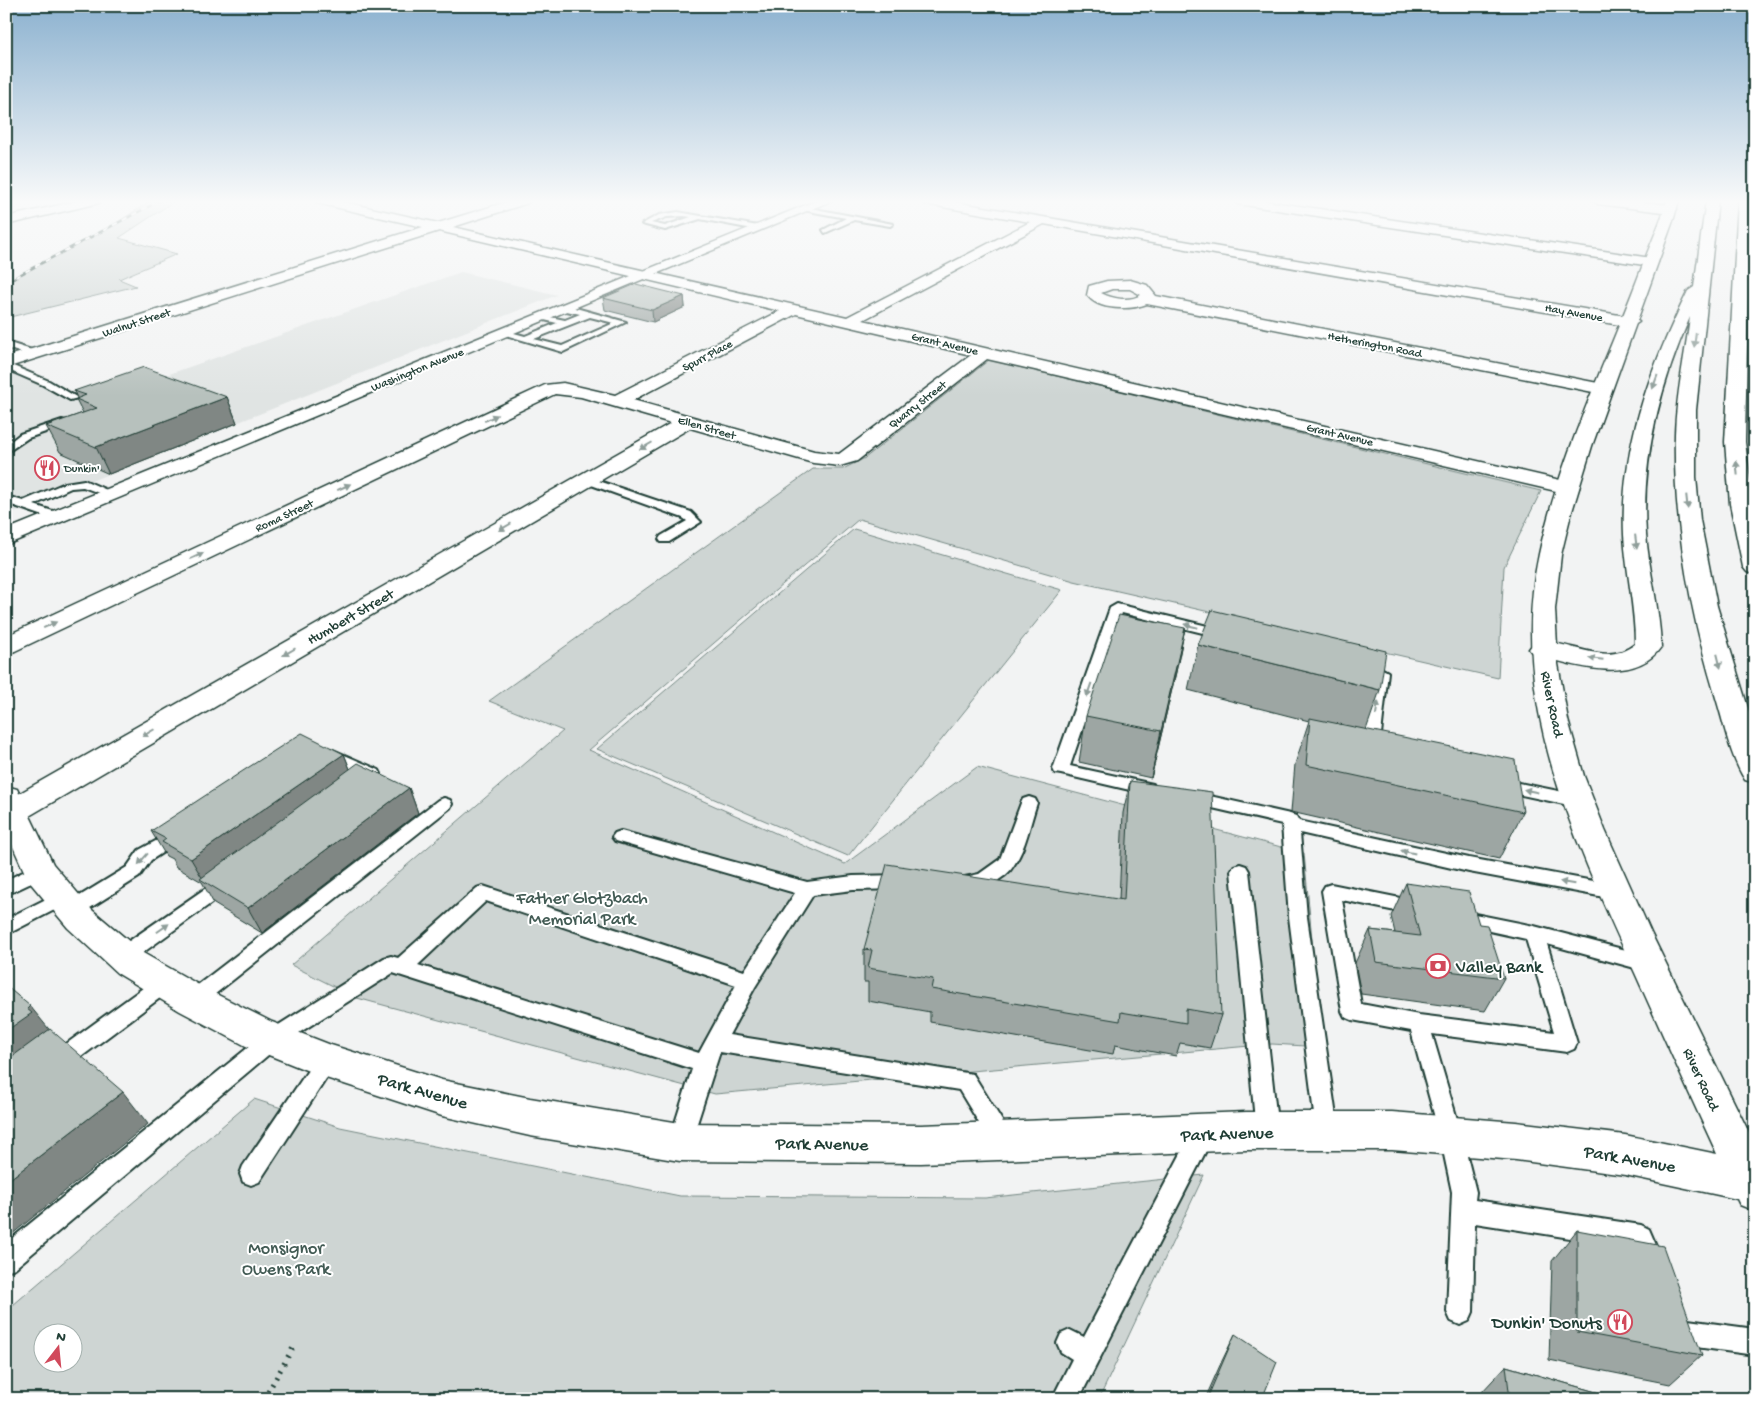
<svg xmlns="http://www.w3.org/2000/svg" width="1761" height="1405" viewBox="0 0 1761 1405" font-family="'Gochi Hand',sans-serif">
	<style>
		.built { fill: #e0e4e3 }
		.green { fill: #ced5d3; stroke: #768984; fill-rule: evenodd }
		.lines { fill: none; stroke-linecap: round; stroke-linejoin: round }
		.lane-casing { stroke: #1f3d34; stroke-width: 4 }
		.street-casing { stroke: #1f3d34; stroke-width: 3 }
		.secondary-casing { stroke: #1f3d34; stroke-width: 3 }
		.highway-casing { stroke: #1f3d34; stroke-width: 3 }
		.path { stroke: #1f3d34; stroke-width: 5; stroke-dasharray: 2 6; stroke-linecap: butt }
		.lane { fill: #fff; fill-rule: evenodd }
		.street { fill: #fff; fill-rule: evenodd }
		.secondary { fill: #fff; fill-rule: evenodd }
		.highway { fill: #fff; fill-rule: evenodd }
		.rail-casing { stroke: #1f3d34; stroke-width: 2.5 }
		.rail { stroke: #fff; stroke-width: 2; stroke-dasharray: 5.5; stroke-linecap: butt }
		.wall { fill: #9da6a3; stroke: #1f3d34 }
		.shaded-wall { fill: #808784; stroke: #1f3d34 }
		.building { fill: #b7c1bd; stroke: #1f3d34 }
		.oneway { fill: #8f9e9a }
		.labels { text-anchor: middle; stroke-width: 4; stroke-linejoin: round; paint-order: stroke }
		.far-street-label { font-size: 12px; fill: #1f3d34; stroke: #fff }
		.far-poi-label { font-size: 12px; fill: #1f3d34; stroke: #fff; text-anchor: start }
		.street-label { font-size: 15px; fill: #1f3d34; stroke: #fff }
		.near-park-label { font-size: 18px; fill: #425b54; stroke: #fff }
		.near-poi-label { font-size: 18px; fill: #1f3d34; stroke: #fff; text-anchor: start }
		.near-street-label { font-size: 18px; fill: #1f3d34; stroke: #fff }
	</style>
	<rect width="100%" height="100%" fill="#f2f3f3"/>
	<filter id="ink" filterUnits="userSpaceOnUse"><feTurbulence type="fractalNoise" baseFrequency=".02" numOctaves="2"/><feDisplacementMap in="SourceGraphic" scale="10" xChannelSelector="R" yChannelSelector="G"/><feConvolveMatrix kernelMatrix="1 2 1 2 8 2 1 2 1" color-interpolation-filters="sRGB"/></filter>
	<g filter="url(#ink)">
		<path class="built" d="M461 272 557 295 6 515V368L11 366 95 400Z"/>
		<path class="green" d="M152 200H176L119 238 177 254 119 279 136 286 6 318V282L110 227Z
			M989 360 1541 491 1504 567 1498 678 1074 581 859 519 589 750 845 864 977 767 1304 853 1322 1047 1272 1044 715 1094 357 998 291 965 563 731 489 701 813 469H843L865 458Z
			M854 529 1062 590 848 856 597 749Z
			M254 1099 340 1127 680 1196 985 1198 1204 1175 1099 1399H6V1311ZM42 1332H72V1362H42Z"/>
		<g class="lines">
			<defs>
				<path id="lane" d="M805 207 893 224 890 226 854 220 825 233 823 230 846 218 803 210Z
					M678 212 758 226 762 228 758 230 700 219 665 230 642 224 659 215ZM684 216 691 217 665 226 651 223 667 217Z
					M565 305 626 322 563 352 499 333 503 330 525 336 557 323 540 319V315L565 320 580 314 562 310V306ZM590 317 614 323 562 346 534 339Z
					M6 342 38 352 40 354 35 357 6 348Z
					M6 363 49 381 78 398 70 400 43 385 6 369Z
					M62 420 66 421V425L28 438 6 453V445L20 434Z
					M587 477 691 512 701 522 669 542H661L659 539 661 536 687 521 683 518 583 482 581 480Z
					M84 480 118 495 112 498 83 487 71 488 34 505 62 514V520L58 521 6 503V496L23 501 65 483Z
					M1117 604 1228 631 1230 634 1223 638 1122 613 1070 766 1153 784 1155 788 1153 792 1147 794 1061 774 1055 773 1053 769 1110 608Z
					M1381 668 1388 672 1379 752 1377 756H1365L1363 752 1374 672Z
					M331 749 379 770 381 774 379 778H367L325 758 323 754 325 750Z
					M1499 779 1578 795 1584 797 1586 801 1584 805 1578 807 1493 789 1491 785 1493 781Z
					M1192 792 1290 814 1296 816 1299 821 1469 858 1615 885 1621 887 1624 892 1621 897 1615 899 1469 872 1300 833 1307 917 1338 1130 1335 1137 1327 1140 1319 1137 1316 1130 1289 917 1282 824 1186 802 1184 798 1186 794Z
					M1029 797 1035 799 1037 803C1030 823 1026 848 1014 865 1005 881 977 893 960 888L957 883 960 878 979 874 1000 859 1021 803 1023 799Z
					M444 798 450 800 452 804 450 808 200 1006 193 1008 186 1006 183 1000 186 994 438 800Z
					M176 830 182 832 185 836 182 840 151 860 139 877 79 915 72 917 65 915 63 910 65 905 127 867 139 850Z
					M621 831 807 882 853 876 903 875 909 877 912 882 909 887 903 889 853 890 813 895 755 987 729 1035 973 1074 1009 1132 1012 1139 1009 1146 1001 1149 993 1146 959 1090 720 1052 691 1142 688 1149 680 1153 672 1149 669 1142 692 1069 393 973 280 1045 15 1268 6 1271V1243L266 1033 384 958 391 956 398 958 477 888 483 886 744 971 795 893 615 841 612 837 615 833ZM486 901 736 985 699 1053 418 965Z
					M40 864 46 866 49 871 46 876 6 895V880Z
					M1240 864 1246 866 1249 871 1278 1131 1275 1138 1267 1141 1259 1138 1256 1131 1231 871 1234 866Z
					M225 877 231 879 234 884 231 889 130 962 123 964 116 962 113 956 116 950 219 879Z
					M1331 884 1415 901 1422 903 1424 908 1422 913 1415 915 1342 900 1361 1004 1419 1015 1554 1032 1526 939 1453 923 1451 918 1453 913 1460 911 1534 926 1653 957 1656 963 1653 969 1646 971 1547 944 1577 1043 1574 1049 1567 1052 1432 1034 1462 1136 1476 1192 1475 1200 1641 1225 1649 1229 1662 1259 1659 1268 1650 1271 1641 1268 1633 1248 1475 1223 1473 1312 1469 1321 1460 1325 1451 1321 1447 1312 1452 1192 1440 1136 1411 1031 1352 1020 1345 1017 1342 1011 1322 891 1325 886Z
					M62 891 68 893 71 898 68 903 6 935V919Z
					M165 975 172 977 175 983 172 989 65 1069 58 1071 51 1069 47 1062 51 1055 158 977Z
					M326 1052 333 1054 337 1061 333 1068 259 1182 251 1185 243 1182 240 1174 243 1166 319 1054Z
					M1203 1124 1211 1127 1214 1134 1211 1141 1079 1399H1052L1072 1359 1061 1352 1057 1343 1061 1334 1070 1330 1084 1337 1195 1127Z
					M1678 1314 1688 1320 1755 1329V1355L1681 1345 1672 1341 1665 1327 1669 1318Z"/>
				<path id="street" d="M82 200H101L99 203 6 225V217Z
					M315 200H335L438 223 513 200H530L528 203 453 227 847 317 1030 222 925 204 919 200H943L1631 317 1639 322 1631 327 1044 224 863 320 1569 482 1576 484 1579 488 1576 492 1569 494 987 359 857 461 840 466 813 463 690 428 24 819 13 822 6 820V801L671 423 581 397 555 394 15 651 6 654V636L545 385 563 383 615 395 780 311 439 231 6 368V357L423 227 317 203ZM796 314 971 355 839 454 814 451 633 400Z
					M1232 200H1259L1651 258 1658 262 1651 266 1238 204Z
					M1592 200H1623L1671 205 1677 209 1671 213 1598 204Z
					M1130 280 1147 285 1156 296 1603 384 1609 385 1612 389 1609 393 1603 394 1147 304C1130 310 1098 311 1087 295L1089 286 1107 281ZM1112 289H1130L1141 295C1129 302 1113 299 1101 293Z"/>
				<path id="secondary" d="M818 200H833L6 545V530Z
					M1667 200H1679L1674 218 1592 446 1570 518 1561 555 1555 609 1558 664 1568 720 1584 776 1605 830 1652 935 1755 1145V1211L1740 1205 1737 1199 1625 1175 1516 1160 1392 1150H1246L921 1163 680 1161 530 1136 442 1116 326 1078 246 1046 180 1011 117 973 68 928 28 880 6 831V786L17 789 53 864 92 910 143 953 206 989 272 1022 331 1045 442 1080 530 1098 680 1123 921 1125 1246 1112H1392L1516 1122 1625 1135 1717 1154C1689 1094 1662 1033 1635 973 1576 844 1507 700 1539 554 1560 455 1607 361 1642 267 1650 244 1661 223 1667 200Z"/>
				<path id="highway" d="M1706 200H1718L1696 410V477L1700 520 1717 606 1755 731V783L1745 780C1730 756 1724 724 1716 698 1690 612 1673 523 1675 434 1676 395 1685 356 1690 317 1660 386 1641 459 1646 534 1649 572 1660 609 1661 647 1633 687 1570 664 1533 654L1529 649 1533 644C1565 635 1603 670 1635 644 1635 607 1626 572 1624 535 1620 448 1650 368 1688 291L1694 287Z
					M1738 200H1750L1745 442 1755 517V574L1747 572 1743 567 1730 504 1725 442Z"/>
			</defs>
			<use href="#lane" class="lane-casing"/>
			<use href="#street" class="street-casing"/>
			<use href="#secondary" class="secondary-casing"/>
			<use href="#highway" class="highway-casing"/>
			<path class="path" d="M264 1399 294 1346"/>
			<use href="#lane" class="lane"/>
			<use href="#street" class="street"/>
			<use href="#secondary" class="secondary"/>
			<use href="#highway" class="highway"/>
			<defs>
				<path id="rail" d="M6 282 161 200"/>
			</defs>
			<use href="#rail" class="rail-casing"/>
			<use href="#rail" class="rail"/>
		</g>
		<path class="wall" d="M684 296 685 307 653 322 605 310 603 298Z
			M74 391 227 397 237 423 109 474 60 452 46 426 83 413 76 399 77 398Z
			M1185 628 1176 672 1151 778 1079 762 1086 716Z
			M1198 645 1380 690 1366 730 1523 812 1499 859 1291 812 1295 764 1309 721 1188 690Z
			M344 754 350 769 409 788 418 813 262 933 214 904 202 882 176 867 172 859 166 856 151 831Z
			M1130 781 1221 1015 1210 1048 1180 1043 1176 1056 1115 1045 1113 1054 930 1022V1012L868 1001V982H864V949L1119 900 1123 813Z
			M1406 883 1479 924 1504 978 1485 1011 1361 994 1355 963 1370 930 1395 933 1391 916Z
			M1577 1230 1702 1355 1670 1384 1549 1360 1552 1261Z
			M1235 1334 1262 1399H1205L1221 1363Z
			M1506 1366 1620 1399H1481L1480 1394Z"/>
		<path class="shaded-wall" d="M684 296 685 307 653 322 652 310Z
			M227 397 237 423 109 474 96 447Z
			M1185 628 1176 672 1151 778 1161 731Z
			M344 754 354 779 204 881 191 859Z
			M409 788 418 813 262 933 248 908Z
			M30 1006 57 1039 6 1084V1031L27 1009Z
			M123 1092 148 1124 6 1239V1182Z"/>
		<path class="building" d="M636 284 684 296 652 310 603 298Z
			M144 367 227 397 96 447 46 426 97 408 76 399 86 395 74 391Z
			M1212 610 1386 651 1380 690 1198 645Z
			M1119 615 1185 628 1161 731 1086 716Z
			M1310 718 1515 760 1523 812 1306 765Z
			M302 733 344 754 191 859 162 842 166 839 151 831 249 767Z
			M358 763 409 788 248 908 200 879Z
			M1130 781 1212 792 1221 1015 1186 1009V1023L1121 1012 1120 1021 931 989 933 979 868 968 872 950 864 949 887 864 1124 900Z
			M1406 883 1469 892 1479 924 1487 925 1504 978 1376 962 1370 930 1420 936Z
			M6 986 30 1006 27 1009 32 1013 6 1031Z
			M50 1029 123 1092 6 1182V1061Z
			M1577 1230 1663 1246 1702 1355 1577 1332Z
			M1235 1334 1277 1362 1262 1399H1207Z
			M1506 1366 1620 1399H1510Z"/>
		<defs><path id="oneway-solid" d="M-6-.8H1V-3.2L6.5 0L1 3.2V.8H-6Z" transform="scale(1.25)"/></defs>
		<g class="oneway">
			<use href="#oneway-solid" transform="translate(1695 340) rotate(97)"/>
			<use href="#oneway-solid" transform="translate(1655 382) rotate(110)"/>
			<use href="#oneway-solid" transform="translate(491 418) rotate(-25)"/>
			<use href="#oneway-solid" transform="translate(646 446) rotate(150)"/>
			<use href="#oneway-solid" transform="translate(1737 468) rotate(-95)"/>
			<use href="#oneway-solid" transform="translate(344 487) rotate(-25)"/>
			<use href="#oneway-solid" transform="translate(1687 502) rotate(84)"/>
			<use href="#oneway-solid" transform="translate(505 527) rotate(150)"/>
			<use href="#oneway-solid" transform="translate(1636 542) rotate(83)"/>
			<use href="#oneway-solid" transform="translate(197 556) rotate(-25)"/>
			<use href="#oneway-solid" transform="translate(50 625) rotate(-25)"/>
			<use href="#oneway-solid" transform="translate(1191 626) rotate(-166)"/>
			<use href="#oneway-solid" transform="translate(289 652) rotate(150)"/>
			<use href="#oneway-solid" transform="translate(1596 659) rotate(-174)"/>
			<use href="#oneway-solid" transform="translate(1719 661) rotate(76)"/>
			<use href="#oneway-solid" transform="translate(1089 690) rotate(109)"/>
			<use href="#oneway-solid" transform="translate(1377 708) rotate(-81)"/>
			<use href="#oneway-solid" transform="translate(148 733) rotate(150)"/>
			<use href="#oneway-solid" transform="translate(1531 791) rotate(-168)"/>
			<use href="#oneway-solid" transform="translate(1408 852) rotate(-168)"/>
			<use href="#oneway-solid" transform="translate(143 859) rotate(131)"/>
			<use href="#oneway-solid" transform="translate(1567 883) rotate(-170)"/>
			<use href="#oneway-solid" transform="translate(163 928) rotate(-35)"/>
		</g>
	</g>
	<linearGradient id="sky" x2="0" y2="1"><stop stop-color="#8bb1cf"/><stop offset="0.51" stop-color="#f9fafa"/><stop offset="1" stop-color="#f9fafa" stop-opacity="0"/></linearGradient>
	<rect width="1761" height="396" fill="url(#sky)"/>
	<defs>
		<symbol id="restaurant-ring" viewBox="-11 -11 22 22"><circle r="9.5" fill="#fff" stroke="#d1495b" stroke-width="1.5"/><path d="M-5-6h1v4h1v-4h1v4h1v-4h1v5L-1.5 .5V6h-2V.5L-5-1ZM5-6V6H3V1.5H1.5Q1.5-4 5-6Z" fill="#d1495b"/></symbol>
		<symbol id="bank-ring" viewBox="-11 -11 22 22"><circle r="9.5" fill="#fff" stroke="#d1495b" stroke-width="1.5"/><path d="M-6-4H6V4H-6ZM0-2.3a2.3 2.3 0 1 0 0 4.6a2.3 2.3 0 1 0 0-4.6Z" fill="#d1495b"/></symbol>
	</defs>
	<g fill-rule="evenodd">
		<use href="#restaurant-ring" x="33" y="454" width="28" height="28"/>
		<use href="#bank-ring" x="1424" y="952" width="28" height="28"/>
		<use href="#restaurant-ring" x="1606" y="1308" width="28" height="28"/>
	</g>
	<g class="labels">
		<g class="far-street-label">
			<text transform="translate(1574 312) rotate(10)" y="4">Hay Avenue</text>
			<text transform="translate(136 322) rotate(-18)" y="4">Walnut Street</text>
			<text transform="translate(945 343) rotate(13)" y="4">Grant Avenue</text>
			<text transform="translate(1375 344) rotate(11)" y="4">Hetherington Road</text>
			<text transform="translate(707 355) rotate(-28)" y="4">Spurr Place</text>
			<text transform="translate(417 369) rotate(-22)" y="4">Washington Avenue</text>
			<text transform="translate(917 404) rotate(-38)" y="4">Quarry Street</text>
			<text transform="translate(707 427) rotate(16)" y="4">Ellen Street</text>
			<text transform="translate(1340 434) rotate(13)" y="4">Grant Avenue</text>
			<text transform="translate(284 515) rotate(-25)" y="4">Roma Street</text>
		</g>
		<g class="far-poi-label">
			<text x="64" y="472">Dunkin'</text>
		</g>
		<g class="street-label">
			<text transform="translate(350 616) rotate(-30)" y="5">Humbert Street</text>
			<text transform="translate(1553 704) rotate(78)" y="5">River Road</text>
			<text transform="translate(1702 1079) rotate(65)" y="5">River Road</text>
		</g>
		<g class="near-park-label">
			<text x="582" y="903">Father Glotzbach<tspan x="582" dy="21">Memorial Park</tspan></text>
			<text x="286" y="1253">Monsignor<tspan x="286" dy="21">Owens Park</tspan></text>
		</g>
		<g class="near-poi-label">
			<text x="1456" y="972">Valley Bank</text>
			<text x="1602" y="1328" text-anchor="end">Dunkin' Donuts</text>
		</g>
		<g class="near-street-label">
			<text transform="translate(423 1090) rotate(16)" y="6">Park Avenue</text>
			<text transform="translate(1227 1133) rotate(-2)" y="6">Park Avenue</text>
			<text transform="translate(822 1143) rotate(1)" y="6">Park Avenue</text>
			<text transform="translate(1630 1158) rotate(10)" y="6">Park Avenue</text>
		</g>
	</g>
	<rect width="1761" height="1405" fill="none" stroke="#fff" stroke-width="25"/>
	<rect x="12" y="12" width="1736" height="1380" fill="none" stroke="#1f3d34" stroke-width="2" filter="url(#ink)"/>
	<g transform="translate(58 1348) rotate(16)"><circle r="24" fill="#ffffff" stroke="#a5b1ae"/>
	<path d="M0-4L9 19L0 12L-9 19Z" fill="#d1495b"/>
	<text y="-8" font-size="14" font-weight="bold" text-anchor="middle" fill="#1f3d34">N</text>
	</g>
</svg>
